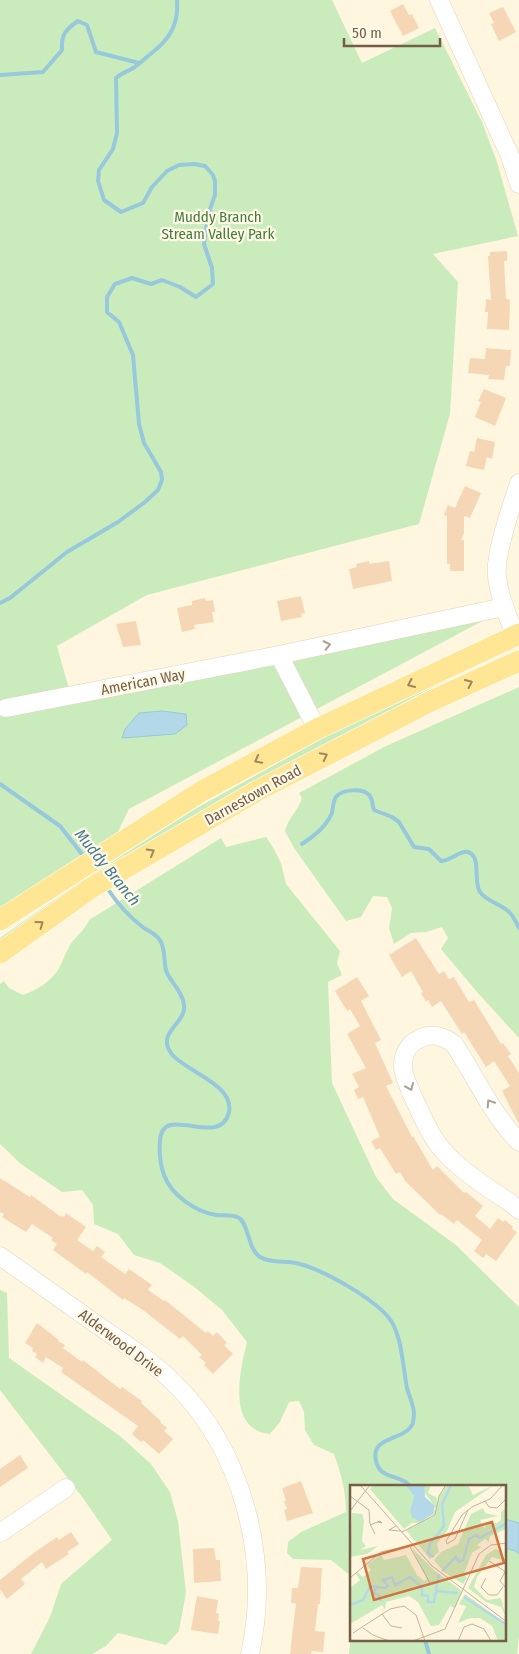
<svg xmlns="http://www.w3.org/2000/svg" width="519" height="1654" viewBox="0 0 519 1654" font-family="'Fira Sans Condensed',sans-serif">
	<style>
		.green { fill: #caecbd }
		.water { fill: #b3d9e8; stroke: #98c8db }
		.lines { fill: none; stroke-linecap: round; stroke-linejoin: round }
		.stream { stroke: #98c8db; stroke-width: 4 }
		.building { fill: #f5d7b5 }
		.minor-casing { stroke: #e2d3bb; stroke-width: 19 }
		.major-casing { stroke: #fff; stroke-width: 22 }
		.minor { stroke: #fff; stroke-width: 18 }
		.major { stroke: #ffe695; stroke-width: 21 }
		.oneway { stroke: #ad9e8f }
		.oneway2 { stroke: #9f865d }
		.labels { text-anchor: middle; stroke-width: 4.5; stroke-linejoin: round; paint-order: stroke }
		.park-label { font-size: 15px; fill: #477d3c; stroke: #fff9e7 }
		.street-label { font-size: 15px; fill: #765d45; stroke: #fff9e7 }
		.water-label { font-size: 16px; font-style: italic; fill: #407993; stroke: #fff9e7 }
		.inset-river { fill: none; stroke: #b3d9e8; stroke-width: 2.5 }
		.inset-road { fill: none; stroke: #c4b49c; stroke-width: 1 }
		.view { fill: #d2743e; fill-opacity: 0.15; stroke: #d2743e; stroke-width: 2.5 }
		.inset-edge { fill: none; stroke: #765d45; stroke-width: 2.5 }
	</style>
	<rect width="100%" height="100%" fill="#fef6df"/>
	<path class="green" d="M0 0H332L362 63 435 28 482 122 497 162 518 236 433 254 458 282 450 414 419 524 147 595 57 646 72 700 490 617 129 809 110 848 0 920Z
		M458 674 403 703 385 715 0 952V938L83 880 195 809 354 721Z
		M519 687V1038L477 992 441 949 448 938 442 927 426 932 411 933 394 944 389 928 392 908 387 897 373 896 361 917 346 921 294 848 285 831C288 818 298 811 302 798L299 793 386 746Z
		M266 837 274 849 281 863 286 884 340 951 337 963 342 975 328 982 332 1083 376 1177 393 1199 456 1245 519 1307V1523L505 1519V1486H352L351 1576 331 1560 293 1559 287 1553 288 1542 301 1532 346 1512C346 1492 341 1473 334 1454L314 1445 305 1430 304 1412 299 1401 289 1402 280 1422 270 1434C226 1430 240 1370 247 1342L222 1310 193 1286 160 1263 134 1255 118 1234 94 1224 93 1205 82 1190 62 1192 21 1164 0 1144V984L4 981 9 988 23 995C37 990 50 982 58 970 63 962 65 953 70 945 76 936 85 930 89 920L221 838 226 847Z
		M0 1290 7 1293 9 1358 120 1436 151 1464 170 1492 178 1521 186 1592 179 1631 166 1645 118 1633 106 1646 92 1654H31L50 1617 61 1584 112 1540 83 1498 0 1390Z
		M505 1548 516 1551 519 1554V1637L517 1654H349L351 1631 352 1640H505Z"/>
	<path class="water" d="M162 711 186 714 187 725 175 734 122 738 125 729 139 713Z
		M505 1519 519 1523V1554L515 1551 505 1548Z"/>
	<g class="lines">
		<path class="stream" d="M0 75 43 72 62 50C61 35 65 30 78 21L87 25 96 52 139 63
			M0 603 10 598 67 552 118 522 145 502 158 490 162 480 161 472 144 443 139 424 133 355 119 322 107 312V297L115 284 132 278 151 284 162 280 180 287 196 297 213 284 212 268 204 244 208 215 215 195V181L213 175 205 166 194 164 179 165 167 171 152 187 143 203 121 212 104 200 98 181 99 170 113 149 117 133 116 78C121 73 127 72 133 68 138 65 143 60 148 56 168 41 179 27 177 0
			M0 784 60 826 85 858
			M302 844C314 836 326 827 332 813 333 808 333 801 336 797 342 789 363 788 369 795 373 799 372 805 374 810L392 817 399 822 414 847 429 849 441 861C451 861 462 848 470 853 481 859 473 881 480 892 486 901 501 904 509 912 514 916 516 923 519 928
			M107 888C117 903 129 917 144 928 150 932 157 934 161 942 166 952 163 963 167 973 172 983 183 993 184 1005 187 1023 156 1032 171 1053 182 1070 235 1084 229 1112 220 1150 163 1102 160 1140 159 1152 160 1164 164 1175 171 1195 196 1212 216 1215 223 1216 233 1214 239 1218 249 1224 247 1248 260 1257 271 1264 288 1260 300 1264 325 1271 373 1298 389 1318 402 1334 403 1368 407 1388 409 1396 414 1406 414 1414 414 1416 413 1422 413 1423 405 1442 370 1435 376 1461 380 1480 401 1474 410 1486
			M425 1640 429 1654"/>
	</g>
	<path class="building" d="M403 4 409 15 412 14 419 28 403 36 390 11Z
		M503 7 516 32 499 41 491 24 494 23 489 13Z
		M507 251V261H504L506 299 510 300 509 330 487 329 488 312H485L486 299 491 300 488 256H490V252Z
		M486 348 511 350 510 366H506L504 380 488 379 489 375 468 373 470 358 485 359Z
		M484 389 506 398 495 426 475 417 481 402 478 401Z
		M477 438 495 442 492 459 487 457 484 470 466 466 470 451 474 452Z
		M465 486 481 493 470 518 464 516V533L461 540H464V571H450V564H447V516L444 515 448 505 455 508Z
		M369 561V564L389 561 392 581 353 589 349 569 357 567 356 564Z
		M301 596 305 613 301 614 302 617 281 621 277 601Z
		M205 598 206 601 213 600 215 612H212L214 622 194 625 195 629 182 632 177 608 192 605V601Z
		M136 621 141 645 123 647 116 624Z
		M416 938 439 974 444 971 449 979 454 977 469 1002 474 1000 501 1044 503 1043 511 1054 508 1056 519 1073V1124L502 1091 510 1086 494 1061 486 1067 464 1032 462 1034 441 1001 432 1007 428 1000 426 1002 421 993 423 992 411 971 402 977 389 955Z
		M357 977 369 996 361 1001 381 1040 375 1043 393 1083 386 1086 412 1137 413 1136 433 1170 437 1166 464 1193 466 1192 483 1206 475 1216 490 1229 498 1218 503 1222 505 1220 513 1227 512 1229 517 1232 496 1261 486 1254 483 1258 474 1251 482 1240 457 1220 454 1224 441 1214 440 1215 406 1182 400 1172 396 1174 380 1148 376 1150 371 1141 380 1137 363 1097 358 1099 354 1090 359 1087 352 1074 366 1068 347 1034 360 1026 350 1009 347 1011 335 991Z
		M0 1178 30 1197 31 1195 61 1217 62 1215 64 1217 66 1213 86 1227 77 1240 93 1251 97 1246 105 1252 101 1257 125 1274 129 1269 145 1280 152 1285 148 1290 164 1301 165 1300 206 1333 208 1331 213 1336 217 1332 227 1343 224 1345 233 1354 213 1374 204 1365 206 1363 199 1357 202 1355 183 1336 180 1339 143 1310 124 1298 123 1300 87 1272 86 1274 53 1250 57 1244 51 1240 53 1238 32 1224 26 1232 2 1217 4 1214 0 1212Z
		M37 1323 59 1340 58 1341 65 1345 63 1348 82 1362 83 1360 120 1389 122 1387 142 1401 141 1403 161 1421 160 1422 167 1428 164 1431 173 1439 159 1454 143 1440 141 1442 132 1434 138 1426 61 1372 63 1368 46 1357 43 1363 35 1357 37 1354 32 1351 33 1348 25 1343Z
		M20 1455 28 1468 0 1487V1469Z
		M301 1481 313 1513 287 1521 284 1510 287 1509 284 1501H286L282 1488Z
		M71 1532 79 1544 67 1552 69 1554 46 1569 42 1562 21 1579 25 1584 7 1599 0 1589V1580L35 1552 57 1537 59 1540Z
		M214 1548 216 1560H220L221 1581 194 1583 193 1549Z
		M301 1567 322 1568 320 1604H318L315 1631 325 1632 323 1652 312 1651 311 1654H290L296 1603H291L292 1588H298Z
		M197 1596 218 1600 216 1613 219 1614 218 1621H220L218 1634 191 1630Z"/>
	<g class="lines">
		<defs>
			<path id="minor" d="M439 0 510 156 519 184
				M515 635C508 616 499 597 497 576 494 555 512 505 519 483
				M279 655 317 729
				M6 708 279 655 504 607
				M519 1142C492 1114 475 1076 454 1044 443 1036 432 1032 419 1039 407 1045 403 1054 403 1067 403 1079 429 1132 437 1143 451 1162 472 1177 491 1190 501 1197 511 1202 519 1210
				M0 1256C32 1279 64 1301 96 1324 122 1342 149 1359 172 1381 243 1449 271 1559 250 1654
				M0 1533 66 1488"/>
			<path id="major" d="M0 920 202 791 317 729 519 634
				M0 953 91 888 257 791 431 701 519 661"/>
		</defs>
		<use href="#minor" class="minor-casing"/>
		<use href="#major" class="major-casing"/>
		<use href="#minor" class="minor"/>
		<use href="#major" class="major"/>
	</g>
	<defs><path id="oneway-chevron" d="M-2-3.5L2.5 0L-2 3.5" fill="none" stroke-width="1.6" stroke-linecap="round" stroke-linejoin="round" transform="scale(1.25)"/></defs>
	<g class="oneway">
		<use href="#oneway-chevron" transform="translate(327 645) rotate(-12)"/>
		<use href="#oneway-chevron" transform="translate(410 1087) rotate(67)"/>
		<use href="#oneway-chevron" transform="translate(490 1103) rotate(-123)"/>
	</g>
	<g class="oneway2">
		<use href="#oneway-chevron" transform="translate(469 683) rotate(-25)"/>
		<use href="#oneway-chevron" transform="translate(411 684) rotate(155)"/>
		<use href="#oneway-chevron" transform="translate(324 756) rotate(-27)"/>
		<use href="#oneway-chevron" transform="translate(258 760) rotate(152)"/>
		<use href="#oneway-chevron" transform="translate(151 852) rotate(-30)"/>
		<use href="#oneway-chevron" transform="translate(40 924) rotate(-36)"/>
	</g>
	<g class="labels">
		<g class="park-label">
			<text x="218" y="222">Muddy Branch<tspan x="218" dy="17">Stream Valley Park</tspan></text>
		</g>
		<g class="street-label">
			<text transform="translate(143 682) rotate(-11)" y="5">American Way</text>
			<text transform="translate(253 795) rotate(-29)" y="5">Darnestown Road</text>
			<text transform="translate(121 1343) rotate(37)" y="5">Alderwood Drive</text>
		</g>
		<g class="water-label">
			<text transform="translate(108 867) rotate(51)" y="6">Muddy Branch</text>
		</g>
	</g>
	<g transform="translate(350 1485)">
		<rect width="156" height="156" fill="#fef6df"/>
		<path d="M23 0H55L64 11 60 25 70 37 82 30 86 23 74 7V0H81L78 8 87 13 86 28 71 38H62L54 44 20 4ZM97 0H118L123 10 144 0 105 27 97 46 87 59 89 67 80 74 56 45 85 31 89 12ZM133 23 135 28 148 31 130 35 135 44 136 37 147 38 151 35V27L156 23V44L140 51 139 57 135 54 127 60 131 62 122 68 114 89 117 93 113 99 94 87 84 75 91 67 108 59 121 29ZM2 28 12 29 14 35 12 56 16 61 10 65 28 61 17 69 0 72ZM62 63 85 86 112 106 105 123 100 121 89 140 81 141 68 117 59 111 36 117 35 125 32 120 0 139V103L10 95 5 88 7 87 13 92 21 85 17 80 31 69 34 75 56 70 67 90 74 96 77 94ZM145 64 149 65 156 76 142 72 127 92 124 102 137 115 151 113 156 132 151 122 136 117 118 103 136 70ZM115 109 156 139V156H148L142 141 130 133H120L108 138 116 121 109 119Z" fill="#caecbd"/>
		<path d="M55 0H74L75 12 85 21 83 29 70 37 62 32 60 25 64 11Z" fill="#b3d9e8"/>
		<path class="inset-river" d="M84 72 78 68 80 59 94 41 92 19 101 0M92 86 106 72 109 77 113 75 119 54 126 50 130 53 157 38M26 102 24 108 29 110 31 116M86 106 108 108M114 112 157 140M0 120 13 115 20 101 36 103 38 101 33 95 42 92 45 100 60 92 72 102V110L78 111V117H84L89 89"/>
		<path class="inset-road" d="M10 0 82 81 157 137M0 11 19 25 20 39 25 49M135 16 139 22 147 23 157 13M118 25 105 54 97 59 96 56 112 30 122 22 124 21 140 14 153 0M0 26 20 0M20 40 30 36 32 38 27 37M46 41 39 45 51 46M52 47 85 30 89 11 96 0M60 62 80 98M139 76 156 87M155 87 150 96 157 104M0 93 31 67 62 60M136 93 131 102 139 110H147L153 102M32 129 41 141 52 143M13 143 23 150 39 156M3 148 40 124 54 121 66 130 75 156M63 156 95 144 129 69 141 60 157 58M108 156 114 142 122 139 134 144 141 156"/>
		<path class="view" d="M142 37 154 78 24 115 13 74Z"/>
		<rect width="156" height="156" class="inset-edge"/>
	</g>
	<path d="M344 38v8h96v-8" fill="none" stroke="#765d45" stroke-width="2.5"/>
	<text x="352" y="38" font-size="15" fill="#765d45" stroke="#fff9e7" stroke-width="4" paint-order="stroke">50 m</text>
</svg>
